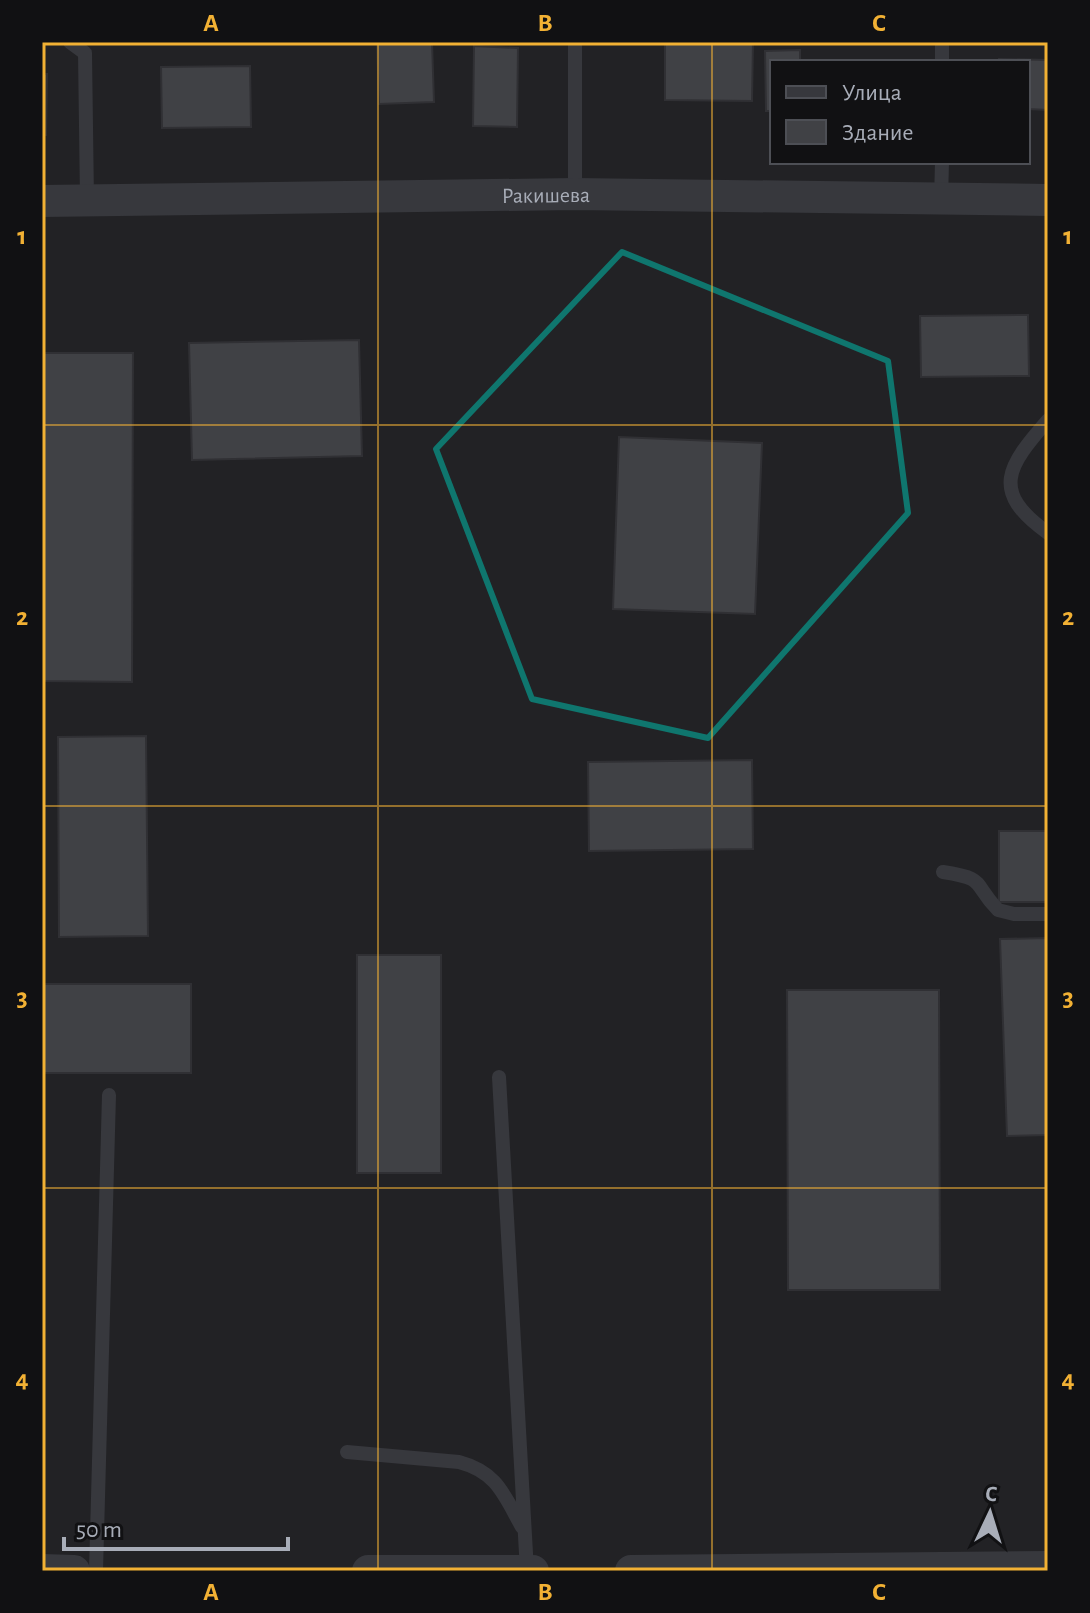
<svg xmlns="http://www.w3.org/2000/svg" width="1090" height="1613" viewBox="0 0 1090 1613" font-family="'Alegreya Sans',sans-serif">
	<style>
		.built { fill: #222225; fill-rule: evenodd }
		.building { fill: #404145; stroke: #303034; stroke-width: 2 }
		.lines { fill: none; stroke-linecap: round; stroke-linejoin: round }
		.service { stroke: #37383d; stroke-width: 14 }
		.tertiary { stroke: #37383d; stroke-width: 32 }
		.marked { fill: none; stroke: #0f766e; stroke-width: 6; stroke-linejoin: round }
		.grid { fill: none; stroke: #f2b134; stroke-width: 2; stroke-opacity: 0.55 }
		.labels { text-anchor: middle; stroke-width: 6; stroke-linejoin: round; paint-order: stroke }
		.street-label { font-size: 22px; fill: #a8adb8; stroke: #111113 }
		.neatline { fill: none; stroke: #f2b134; stroke-width: 3 }
		.grid-label { font-size: 26px; text-anchor: middle; font-weight: bold; fill: #f2b134 }
	</style>
	<rect width="100%" height="100%" fill="#161618"/>
	<path class="built" d="M42 42H1048V1571H42ZM772 62H1028V162H772Z"/>
	<path class="building" d="M377 42H432L434 102 379 104Z
		M665 42H753L752 101 665 100Z
		M474 46 518 48 517 127 473 126Z
		M800 50V62H772V111H766L765 51Z
		M999 59 1048 60V110L1028 109V62H999Z
		M250 66 251 127 162 128 161 67Z
		M42 74H47L46 135H42Z
		M1028 315 1029 376 921 377 920 316Z
		M359 340 362 456 192 460 189 343Z
		M43 353H133L132 682 43 681Z
		M619 437 762 443 755 614 613 609Z
		M146 736 148 936 59 937 58 737Z
		M752 760 753 849 589 851 588 762Z
		M999 831H1048V902H999Z
		M1048 938V1135L1007 1136 1000 939Z
		M357 955H441V1173H357Z
		M42 984H191V1073H42Z
		M787 990H939L940 1290H788Z"/>
	<g class="lines">
		<path class="service" d="M70 42 85 53 87 200
			M575 42V194
			M942 62V42
			M941 200 942 162
			M1048 420C1008 466 989 491 1048 533
			M943 872C988 879 971 882 998 910L1014 914H1048
			M499 1077 527 1571
			M347 1452 459 1462C497 1472 504 1495 522 1527
			M96 1571 109 1095"/>
		<g class="tertiary">
			<path id="s1" d="M42 201 575 194 1048 200"/>
			<path d="M42 1570 74 1571"/>
			<path d="M368 1571H533"/>
			<path d="M631 1571 1048 1567"/>
		</g>
	</g>
	<path class="marked" d="M622 252 888 361 908 513 708 738 532 699 436 449Z"/>
	<path class="grid" d="M378 42V1571M712 42V1571M42 425H1048M42 806H1048M42 1188H1048"/>
	<g class="labels">
		<g class="street-label">
			<text dy="8" stroke="none"><textPath href="#s1" startOffset="504">Ракишева</textPath></text>
		</g>
	</g>
	<rect width="1090" height="1613" fill="none" stroke="#111113" stroke-width="88"/>
	<rect x="770" y="60" width="260" height="104" fill="#111113" stroke="#4d4f55" stroke-width="2"/>
	<rect x="786" y="86" width="40" height="12" fill="#37383d" stroke="#4d4f55" stroke-width="2"/>
	<text x="842" y="100" font-size="24" fill="#a8adb8">Улица</text>
	<rect x="786" y="120" width="40" height="24" fill="#404145" stroke="#4d4f55" stroke-width="2"/>
	<text x="842" y="140" font-size="24" fill="#a8adb8">Здание</text>
	<g transform="translate(990 1513) rotate(4)" stroke="#111113" stroke-width="6" paint-order="stroke">
	<path d="M0-6L14 30L0 20L-14 30Z" fill="#a8adb8"/>
	<text y="-12" font-size="22" font-weight="bold" text-anchor="middle" fill="#a8adb8">С</text>
	</g>
	<path d="M64 1537v12h224v-12" fill="none" stroke="#a8adb8" stroke-width="4"/>
	<text x="76" y="1537" font-size="24" fill="#a8adb8" stroke="#111113" stroke-width="6" paint-order="stroke">50 m</text>
	<rect x="44" y="44" width="1002" height="1525" class="neatline"/>
	<g class="grid-label">
		<text x="211" y="31">A</text>
		<text x="545" y="31">B</text>
		<text x="879" y="31">C</text>
		<text x="22" y="244">1</text>
		<text x="1068" y="244">1</text>
		<text x="22" y="625">2</text>
		<text x="1068" y="625">2</text>
		<text x="22" y="1006">3</text>
		<text x="1068" y="1006">3</text>
		<text x="22" y="1387">4</text>
		<text x="1068" y="1387">4</text>
		<text x="211" y="1600">A</text>
		<text x="545" y="1600">B</text>
		<text x="879" y="1600">C</text>
	</g>
</svg>
